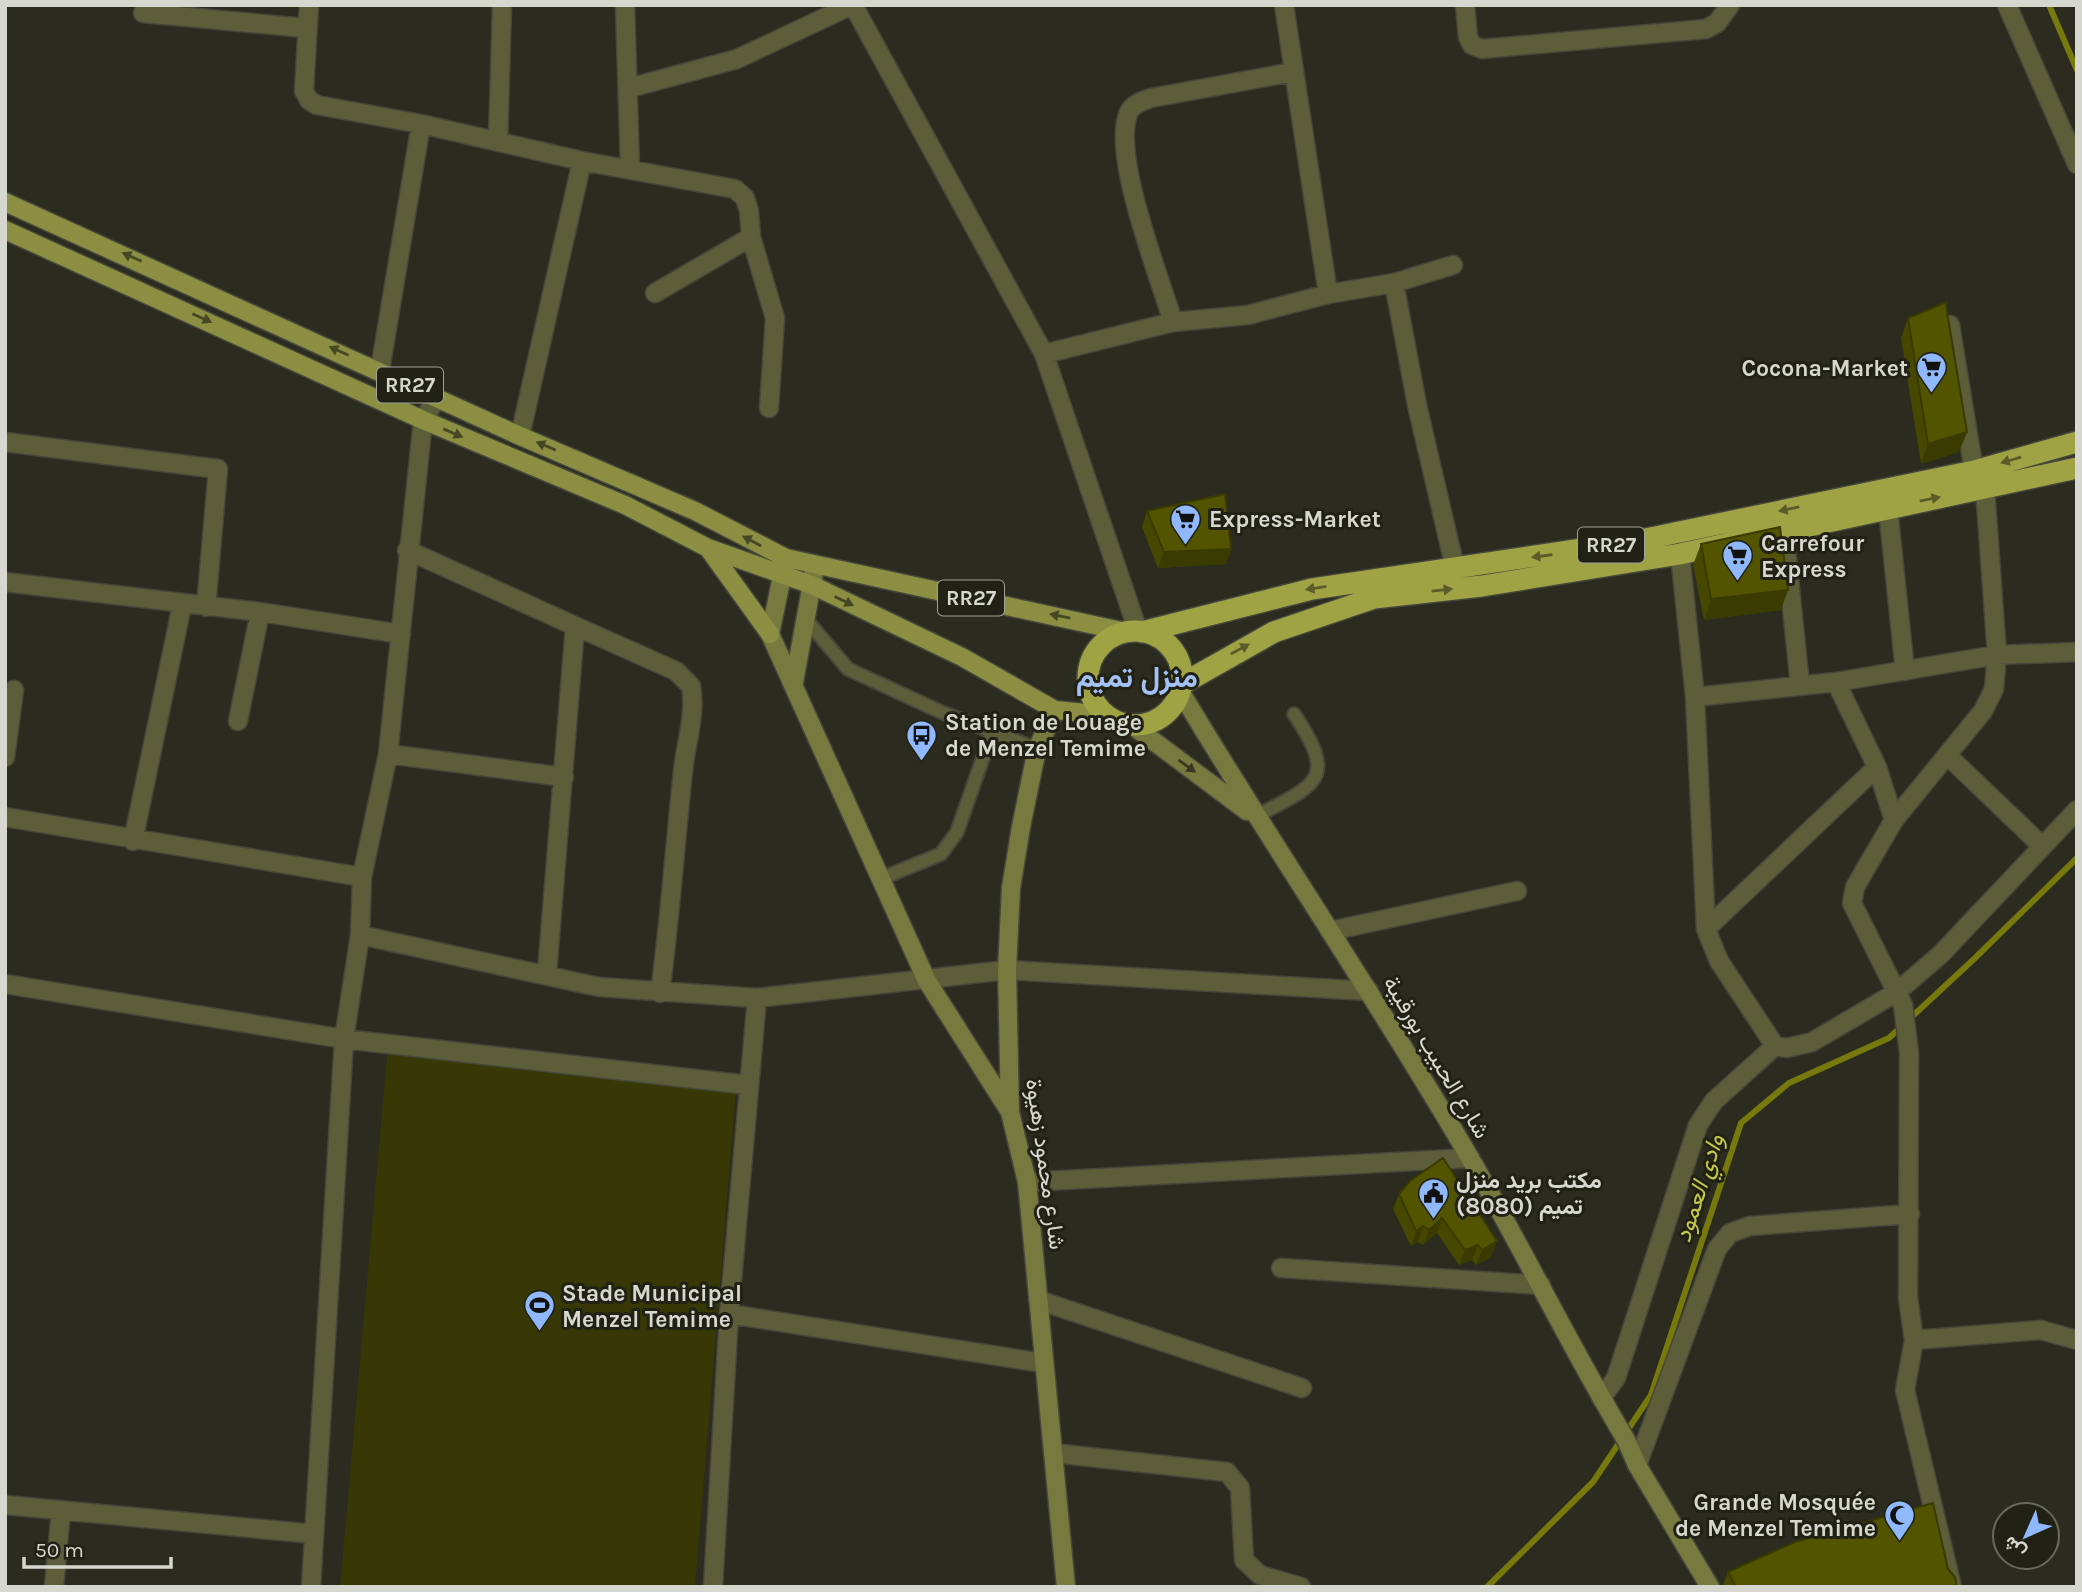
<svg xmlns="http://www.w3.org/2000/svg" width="2082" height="1592" viewBox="0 0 2082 1592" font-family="Karla,Vazirmatn,sans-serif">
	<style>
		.green { fill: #373805 }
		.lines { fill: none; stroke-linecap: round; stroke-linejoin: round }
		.stream { stroke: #77790c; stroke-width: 6 }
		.lane-casing { stroke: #46473b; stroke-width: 16 }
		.street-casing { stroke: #46473b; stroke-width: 21 }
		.secondary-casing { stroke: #46473b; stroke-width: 21 }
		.primary-casing { stroke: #46473b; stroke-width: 21 }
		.highway-casing { stroke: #46473b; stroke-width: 24 }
		.lane { stroke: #5c5e3a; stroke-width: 12 }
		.street { stroke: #5c5e3a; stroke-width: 18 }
		.secondary { stroke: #777a3f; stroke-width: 18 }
		.primary { stroke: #8c8f42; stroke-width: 18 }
		.highway { stroke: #a0a344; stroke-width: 21 }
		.wall { fill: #474800 }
		.shaded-wall { fill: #3a3b00 }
		.building { fill: #535400; stroke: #3a3b00; stroke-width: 2 }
		.oneway { fill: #464825 }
		.oneway2 { fill: #5a5c2a }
		.oneway3 { fill: #363820 }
		.labels { text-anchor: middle; stroke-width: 6; stroke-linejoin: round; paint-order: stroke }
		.shield { fill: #212215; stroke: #a0a197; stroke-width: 2 }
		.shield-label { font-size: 21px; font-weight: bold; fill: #d6d7cf }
		.poi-label { font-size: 23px; font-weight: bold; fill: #d6d7cf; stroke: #212215; text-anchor: start }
		.street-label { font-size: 23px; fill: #d6d7cf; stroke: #212215 }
		.water-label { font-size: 24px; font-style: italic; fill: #c4c847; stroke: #212215 }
		.district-label { font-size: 30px; font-weight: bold; fill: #a3c1f4; stroke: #212215 }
	</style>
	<rect width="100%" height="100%" fill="#2b2b1f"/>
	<path class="green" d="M388 1045 737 1079 695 1587H340Z"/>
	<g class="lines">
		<path class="stream" d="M2049 5 2077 70
			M1487 1587 1593 1482 1651 1395 1741 1123 1789 1083 1889 1038 1974 959 2077 858"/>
		<defs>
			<path id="lane" d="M804 617 848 669 941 712 1037 749
				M1255 817C1316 784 1339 781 1294 714
				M880 879 941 854 957 832 992 732"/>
			<path id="street" d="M309 5 304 91 309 100 317 105 421 124 582 161 735 189 745 198 749 211 751 237 775 318 769 408
				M625 5 630 169
				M853 5 1044 354 1138 631
				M1284 5 1328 294
				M1465 5 1468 37 1472 45 1482 49 1706 29 1717 23 1730 5
				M2007 5 2077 164
				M143 13 306 28
				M629 88 737 59 852 5
				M498 142 502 5
				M1394 283 1417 405 1455 568
				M655 293 751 237
				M1173 322C1160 278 1110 152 1129 112 1134 103 1143 101 1151 98L1293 72
				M1950 325 1974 471
				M1044 354 1173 322 1248 315 1328 294 1394 283 1453 265
				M380 370 421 124
				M520 436 582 161
				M5 442 218 469 206 607
				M1888 509 1905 671
				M1784 531 1800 685
				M407 550 575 626 547 973
				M1680 554 1695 697
				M5 582 260 612 401 634
				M575 626 676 671 691 686C696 715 686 742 683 771 675 845 670 919 660 993
				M2077 652 1997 655 1836 682 1695 697 1706 929 1719 961 1775 1046 1787 1048 1812 1042 1897 992 1941 954 2077 810
				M1836 682 1877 767 1894 820
				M238 721 260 612
				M388 754 564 777
				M1947 755 2042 846
				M5 757 14 690
				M5 817 362 877
				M133 841 182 605
				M1706 929 1877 767
				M1330 931 1517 891
				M360 935 599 987 757 998 1007 970 1369 991
				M5 984 344 1039 749 1085
				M1027 1182 1470 1158
				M1281 1268 1541 1285
				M1038 1300 1302 1388
				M729 1314 1043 1363
				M1914 1340 2041 1330 2077 1340
				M1601 1398 1616 1378 1698 1125 1714 1101 1775 1046
				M1053 1453 1227 1472 1240 1488 1244 1560 1260 1575 1301 1587
				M1637 1465 1717 1249 1730 1233 1750 1226 1910 1214
				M5 1505 314 1534
				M54 1587 61 1510
				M311 1587 344 1039 360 935 362 877 388 754 423 420 437 398
				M713 1587 729 1314 757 998
				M1952 1587 1905 1390 1914 1340 1908 1298 1909 1052 1903 1005 1852 903 1855 887 1894 820 1983 711 1994 689 1997 655 1984 475"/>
			<path id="secondary" d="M785 562 770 634 927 981 1010 1112
				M794 682 815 567
				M1180 691C1274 848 1378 1000 1470 1158 1524 1251 1571 1348 1626 1440L1637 1465 1710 1587
				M1055 710 1037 749 1021 827 1011 888 1007 970 1010 1112 1027 1182 1066 1587
				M1132 725 1247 811"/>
			<path id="primary" d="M5 202 520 436 695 511 786 558 1126 632
				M5 230 423 420 625 505 708 548 812 585 962 657 1055 710 1105 715
				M708 548 770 634"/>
			<path id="highway" d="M1088 678a47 47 0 1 1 94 0a47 47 0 1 1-94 0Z
				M1142 632 1312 589 1636 541 1974 471 2077 442
				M1182 684 1274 632 1374 598 1482 586 1680 554 2077 468"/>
		</defs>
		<use href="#lane" class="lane-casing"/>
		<use href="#street" class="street-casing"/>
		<use href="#secondary" class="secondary-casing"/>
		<use href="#primary" class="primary-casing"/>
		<use href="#highway" class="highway-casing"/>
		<use href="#lane" class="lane"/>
		<use href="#street" class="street"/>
		<use href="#secondary" class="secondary"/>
		<use href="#primary" class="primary"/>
		<use href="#highway" class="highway"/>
	</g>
	<path class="wall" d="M1946 306 1959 452 1921 464 1901 338 1908 318Z
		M1147 511 1231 549 1226 564 1158 568 1142 527Z
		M1701 544 1781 610 1704 620 1693 565Z
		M1410 1181 1491 1257 1476 1265 1472 1260 1459 1265 1437 1233 1423 1245 1418 1242 1411 1246 1393 1209 1399 1194Z
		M1948 1569 1957 1587H1722L1728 1572Z"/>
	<path class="shaded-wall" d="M1967 432 1959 452 1921 464 1928 444Z
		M1231 549 1226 564 1158 568 1164 552Z
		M1788 590 1781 610 1704 620 1711 599Z
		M1442 1218 1437 1233 1423 1245 1429 1230Z
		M1423 1226 1418 1242 1411 1246 1416 1231Z
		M1497 1241 1491 1257 1476 1265 1482 1250Z
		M1478 1245 1472 1260 1459 1265 1465 1250Z"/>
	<path class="building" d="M1947 302 1946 306 1967 432 1928 444 1908 318Z
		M1225 494 1231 549 1164 552 1147 511Z
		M1780 527 1788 590 1711 599 1701 544Z
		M1443 1158 1497 1241 1482 1250 1478 1245 1465 1250 1442 1218 1429 1230 1423 1226 1416 1231 1399 1194 1410 1181Z
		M1933 1503 1948 1569 1955 1577 1957 1587H1736L1728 1572 1795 1542Z"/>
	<defs><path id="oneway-solid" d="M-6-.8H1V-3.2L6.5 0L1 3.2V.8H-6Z" transform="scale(1.75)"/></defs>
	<g class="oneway">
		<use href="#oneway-solid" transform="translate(132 257) rotate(-156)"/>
		<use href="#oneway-solid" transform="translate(202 318) rotate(24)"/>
		<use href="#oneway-solid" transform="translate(339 351) rotate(-156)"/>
		<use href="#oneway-solid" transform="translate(453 433) rotate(23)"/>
		<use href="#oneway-solid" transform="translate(546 446) rotate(-157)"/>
		<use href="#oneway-solid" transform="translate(752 541) rotate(-152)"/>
		<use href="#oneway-solid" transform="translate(844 601) rotate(26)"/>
		<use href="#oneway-solid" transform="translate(1060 616) rotate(-169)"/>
	</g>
	<g class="oneway2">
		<use href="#oneway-solid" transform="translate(2011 460) rotate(164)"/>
		<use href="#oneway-solid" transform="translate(1930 499) rotate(-12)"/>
		<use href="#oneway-solid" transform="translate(1789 509) rotate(168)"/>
		<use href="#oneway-solid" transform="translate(1542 556) rotate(172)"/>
		<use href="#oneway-solid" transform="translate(1316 588) rotate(171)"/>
		<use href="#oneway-solid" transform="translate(1442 590) rotate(-6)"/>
		<use href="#oneway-solid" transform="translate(1240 649) rotate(-28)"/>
	</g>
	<use class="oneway3" href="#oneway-solid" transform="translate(1187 766) rotate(36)"/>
	<defs>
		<symbol id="supermarket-pin" viewBox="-11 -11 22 30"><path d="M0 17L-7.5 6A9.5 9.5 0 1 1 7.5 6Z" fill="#90b8fd" stroke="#212215"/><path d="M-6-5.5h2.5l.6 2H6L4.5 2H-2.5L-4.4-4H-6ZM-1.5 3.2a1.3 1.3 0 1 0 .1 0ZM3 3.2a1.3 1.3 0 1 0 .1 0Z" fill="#111"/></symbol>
		<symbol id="bus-pin" viewBox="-11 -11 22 30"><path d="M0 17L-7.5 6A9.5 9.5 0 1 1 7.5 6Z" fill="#90b8fd" stroke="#212215"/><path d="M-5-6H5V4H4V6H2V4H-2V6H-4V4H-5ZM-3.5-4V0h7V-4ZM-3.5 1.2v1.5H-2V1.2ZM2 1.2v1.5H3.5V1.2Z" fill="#111"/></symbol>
		<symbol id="civic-pin" viewBox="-11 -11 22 30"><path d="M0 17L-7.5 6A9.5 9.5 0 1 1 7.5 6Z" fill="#90b8fd" stroke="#212215"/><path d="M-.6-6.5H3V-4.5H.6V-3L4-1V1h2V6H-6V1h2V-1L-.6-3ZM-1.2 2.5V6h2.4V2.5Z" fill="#111"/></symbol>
		<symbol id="stadium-pin" viewBox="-11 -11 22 30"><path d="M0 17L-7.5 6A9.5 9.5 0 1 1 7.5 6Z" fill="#90b8fd" stroke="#212215"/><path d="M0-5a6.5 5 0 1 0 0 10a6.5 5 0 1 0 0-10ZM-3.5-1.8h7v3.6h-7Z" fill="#111"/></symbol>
		<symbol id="mosque-pin" viewBox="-11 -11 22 30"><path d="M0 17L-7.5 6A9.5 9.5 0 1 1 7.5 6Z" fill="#90b8fd" stroke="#212215"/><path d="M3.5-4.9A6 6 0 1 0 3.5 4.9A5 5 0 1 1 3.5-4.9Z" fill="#111"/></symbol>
	</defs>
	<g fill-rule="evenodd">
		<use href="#supermarket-pin" x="1914" y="350" width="35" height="47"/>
		<use href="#supermarket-pin" x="1168" y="502" width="35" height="47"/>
		<use href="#supermarket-pin" x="1720" y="538" width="35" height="47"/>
		<use href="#bus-pin" x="904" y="718" width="35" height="47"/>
		<use href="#civic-pin" x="1416" y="1176" width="35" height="47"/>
		<use href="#stadium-pin" x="522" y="1288" width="35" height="47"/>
		<use href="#mosque-pin" x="1882" y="1498" width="35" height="47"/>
	</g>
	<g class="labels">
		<g class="shield">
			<rect x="377" y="367.5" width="66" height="35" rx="5"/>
			<rect x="1578" y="527.5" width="66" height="35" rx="5"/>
			<rect x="938" y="580.5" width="66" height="35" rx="5"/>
		</g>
		<g class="shield-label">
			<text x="410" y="392">RR27</text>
			<text x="1611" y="552">RR27</text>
			<text x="971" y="605">RR27</text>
		</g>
		<g class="poi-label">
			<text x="1908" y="376" text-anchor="end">Cocona-Market</text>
			<text x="1209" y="527">Express-Market</text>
			<text x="1761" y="551">Carrefour<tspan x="1761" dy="26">Express</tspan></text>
			<text x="945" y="730">Station de Louage<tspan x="945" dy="26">de Menzel Temime</tspan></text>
			<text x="1456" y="1188">مكتب بريد منزل<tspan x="1456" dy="26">تميم (8080)</tspan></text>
			<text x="562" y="1301">Stade Municipal<tspan x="562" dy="26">Menzel Temime</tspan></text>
			<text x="1876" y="1510" text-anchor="end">Grande Mosquée<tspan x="1876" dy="26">de Menzel Temime</tspan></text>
		</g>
		<g class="street-label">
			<text transform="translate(1437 1057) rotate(59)" y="8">شارع الحبيب بورقيبة</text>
			<text transform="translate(1046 1164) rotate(82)" y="8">شارع محمود زهيوة</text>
		</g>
		<g class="water-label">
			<text transform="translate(1699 1188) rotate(-72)" y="8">وادي العمود</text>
		</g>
		<g class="district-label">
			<text x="1137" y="687">منزل تميم</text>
		</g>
	</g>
	<rect width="2082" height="1592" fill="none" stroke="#d6d7cf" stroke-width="14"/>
	<g transform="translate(2026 1536) rotate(225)"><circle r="33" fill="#212215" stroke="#696a5f" stroke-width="2"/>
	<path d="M0-5L12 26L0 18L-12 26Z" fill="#90b8fd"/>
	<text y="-10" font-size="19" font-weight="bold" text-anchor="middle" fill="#d6d7cf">ش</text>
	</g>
	<path d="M24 1557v10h147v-10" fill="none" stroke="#d6d7cf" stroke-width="3.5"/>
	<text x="35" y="1557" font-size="21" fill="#d6d7cf" stroke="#212215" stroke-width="5" paint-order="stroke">50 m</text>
</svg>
